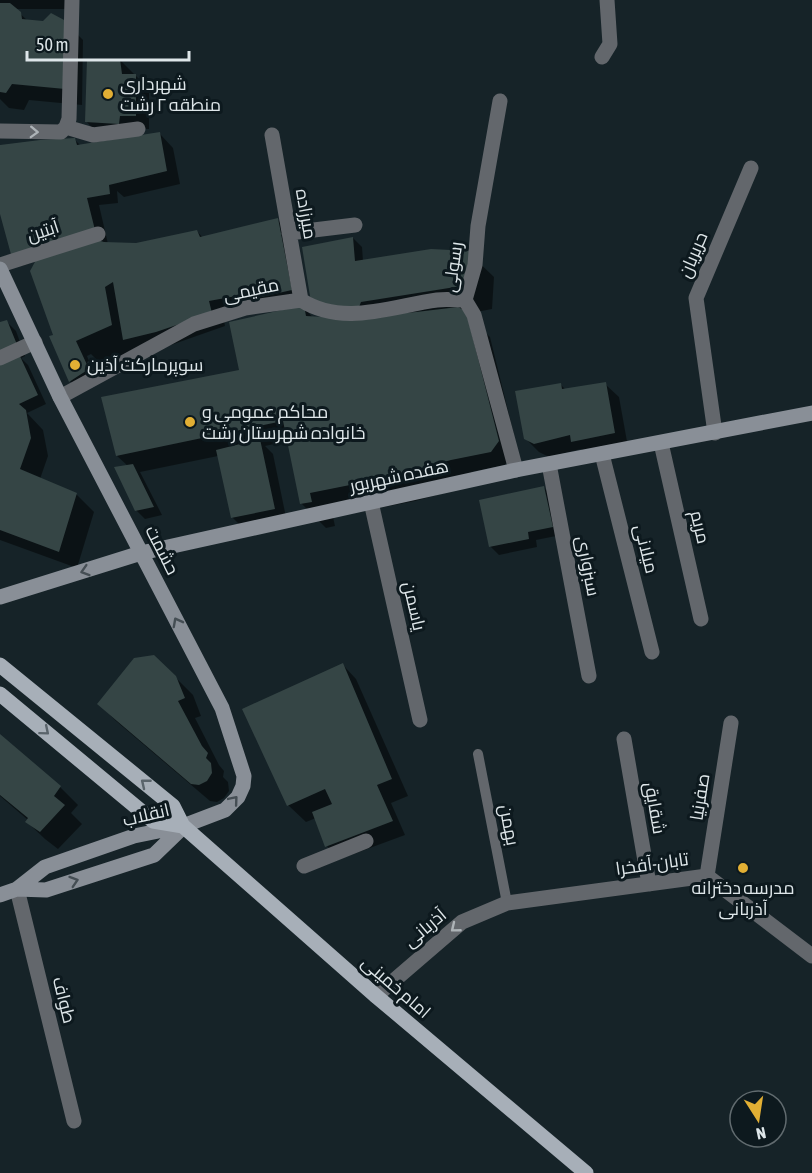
<svg xmlns="http://www.w3.org/2000/svg" width="812" height="1173" viewBox="0 0 812 1173" font-family="'Asap Condensed',Cairo,sans-serif">
	<style>
		.shadow { fill: #0007 }
		.building { fill: #354545 }
		.lines { fill: none; stroke-linecap: round; stroke-linejoin: round }
		.lane { stroke: #63676c; stroke-width: 10 }
		.street { stroke: #63676c; stroke-width: 15 }
		.secondary { stroke: #898f97; stroke-width: 15 }
		.primary { stroke: #a7afb8; stroke-width: 15 }
		.oneway { stroke: #adb3b7 }
		.oneway2 { stroke: #454e54 }
		.oneway3 { stroke: #5a646b }
		.poi-dot { fill: #e2af34; stroke: #0d191e; stroke-width: 2 }
		.labels { text-anchor: middle; stroke-width: 6; stroke-linejoin: round; paint-order: stroke }
		.poi-label { font-size: 18px; fill: #dee6e9; stroke: #0d191e; text-anchor: start }
		.street-label { font-size: 18px; fill: #dee6e9; stroke: #0d191e }
	</style>
	<rect width="100%" height="100%" fill="#162328"/>
	<path class="shadow" d="M0 0H75V9H15L28 21 65 22 83 40 82 105 29 100 24 110 9 108 0 99Z
		M120 60 149 89V129H133L132 138 160 134 173 148 180 184 124 197 117 191 118 203 99 205 108 244H137L197 231 203 238 278 220 287 229 300 299 222 309 225 326 171 345 136 350 102 365 91 354 87 356 89 361 87 362 92 374 74 385 70 381 55 336 37 261 22 266 0 211V146L75 140 81 146 104 141 86 121Z
		M353 238 362 247 363 261 469 253 494 277 492 309 466 314 490 337 514 435 511 455 505 465 471 472 474 485 415 501 333 517 335 526 326 528 301 503 288 441 265 446 273 454 287 522 246 531 232 517 218 456 140 472 162 515 145 519 136 510 128 466 117 456 240 371 304 307 313 318 346 317Z
		M7 322 16 331 25 356 21 358 28 365 46 404 27 413 43 430 48 456 40 479 76 494 94 512 77 568 0 540V323Z
		M605 384 619 397 628 447 586 454 581 449 549 457 539 452 525 438 561 385 566 390Z
		M544 488 553 497 561 535 536 540 537 547 499 555 490 546Z
		M343 665 356 679 408 796 391 803 405 835 340 859 327 846 316 818 306 822 288 805Z
		M175 677 193 695 201 716 195 718 219 765 224 771 223 777 228 782 229 791 224 798 217 802 210 801 116 721 99 704Z
		M0 736 60 787 78 805 71 813 82 824 58 849 45 839 27 822 28 820 0 796Z"/>
	<path class="building" d="M0 3H10L21 12 22 19 43 21 51 13 66 21 65 89 12 84 6 93 0 92Z
		M87 59H120L122 74H136V116H120L119 124 85 122Z
		M160 132 167 171 109 185 110 194 87 198 95 230 12 258 0 214V145L40 140 75 138 77 145Z
		M278 218 292 290 238 302 236 296 209 301 212 313 156 332 123 340 113 282 105 287 112 325 76 341 89 369 69 382 49 336 53 335 30 271 36 260 94 239 104 242 136 243 197 230 200 237Z
		M353 237 355 261 431 249 470 251 468 285 361 302 359 307 337 309 311 302 302 247Z
		M304 305 306 316 342 318 416 312 458 307 466 311 499 441 491 452 451 460 390 477 310 493 312 502 300 504 283 421 116 456 101 397 239 370 229 322Z
		M7 320 18 347 0 355V322Z
		M19 354 38 395 19 404 26 410 31 438 20 469 77 493 59 552 0 530V363Z
		M606 382 615 433 571 442 570 435 534 444 524 439 515 391 561 383 562 389Z
		M260 439 275 509 231 518 216 450Z
		M133 464 154 507 135 511 114 467Z
		M544 486 553 527 528 532 529 539 489 547 479 500Z
		M154 655 176 676 185 698 178 701 202 746 208 753 206 758 211 763 212 773 207 781 199 785 191 784 97 704 134 658Z
		M343 663 392 779 377 785 393 821 325 847 312 812 332 804 325 789 287 806 242 709Z
		M0 734 61 786 54 796 65 805 40 832 25 822 28 818 0 795Z"/>
	<g class="lines">
		<path class="lane" d="M478 754 507 903"/>
		<path class="street" d="M602 57 610 44 607 0
			M500 101 478 226 475 265 465 300 474 315 516 470
			M66 127 69 119 72 0
			M66 127 93 135 138 129
			M0 131 61 132 66 127
			M272 135 301 300
			M289 233 355 225
			M0 265 98 234
			M0 358 35 342
			M60 397 194 324 245 308 301 300C343 327 392 306 437 300 446 299 456 300 465 300
			M715 433 696 298 751 168
			M661 443 701 619
			M602 454 652 652
			M549 464 589 676
			M371 502 420 720
			M624 739 649 884
			M304 866 366 841
			M707 876 731 723
			M17 889 74 1121
			M376 996 462 922 507 903 707 876 812 956"/>
		<path class="secondary" d="M0 269 60 397 222 708 244 776 243 786 238 797 225 810 183 826 134 836 45 867 17 889 0 895
			M0 597 141 553 516 470 812 413
			M17 889 46 890 154 855 183 827"/>
		<path class="primary" d="M0 665 173 806 183 826 376 996 586 1173
			M0 694 153 821 183 826"/>
	</g>
	<defs><path id="oneway-chevron" d="M-2-3.5L2.5 0L-2 3.5" fill="none" stroke-width="1.6" stroke-linecap="round" stroke-linejoin="round" transform="scale(1.5)"/></defs>
	<g class="oneway">
		<use href="#oneway-chevron" transform="translate(34 132) rotate(2)"/>
		<use href="#oneway-chevron" transform="translate(455 928) rotate(141)"/>
	</g>
	<g class="oneway2">
		<use href="#oneway-chevron" transform="translate(85 571) rotate(163)"/>
		<use href="#oneway-chevron" transform="translate(177 622) rotate(-118)"/>
		<use href="#oneway-chevron" transform="translate(234 800) rotate(-50)"/>
		<use href="#oneway-chevron" transform="translate(74 881) rotate(-18)"/>
	</g>
	<g class="oneway3">
		<use href="#oneway-chevron" transform="translate(45 731) rotate(40)"/>
		<use href="#oneway-chevron" transform="translate(145 783) rotate(-141)"/>
	</g>
	<g class="poi-dot">
		<circle cx="108" cy="94" r="6"/>
		<circle cx="75" cy="365" r="6"/>
		<circle cx="190" cy="422" r="6"/>
		<circle cx="743" cy="868" r="6"/>
	</g>
	<g class="labels">
		<g class="poi-label">
			<text x="120" y="90">شهرداری<tspan x="120" dy="21">منطقه ۲ رشت</tspan></text>
			<text x="87" y="371">سوپرمارکت آذین</text>
			<text x="202" y="418">محاکم عمومی و<tspan x="202" dy="21">خانواده شهرستان رشت</tspan></text>
			<text x="743" y="894" text-anchor="middle">مدرسه دخترانه<tspan x="743" dy="21">آذربانی</tspan></text>
		</g>
		<g class="street-label">
			<text transform="translate(306 214) rotate(80)" y="6">میرزاده</text>
			<text transform="translate(43 231) rotate(-18)" y="6">آبتین</text>
			<text transform="translate(693 255) rotate(-67)" y="6">حریریان</text>
			<text transform="translate(453 267) rotate(-82)" y="6">رسولی</text>
			<text transform="translate(251 290) rotate(-12)" y="6">مقیمی</text>
			<text transform="translate(399 476) rotate(-12)" y="6">هفده شهریور</text>
			<text transform="translate(700 527) rotate(77)" y="6">مریم</text>
			<text transform="translate(646 549) rotate(76)" y="6">میلانی</text>
			<text transform="translate(162 550) rotate(63)" y="6">حشمت</text>
			<text transform="translate(588 566) rotate(79)" y="6">سبزواری</text>
			<text transform="translate(414 606) rotate(77)" y="6">یاسمن</text>
			<text transform="translate(700 797) rotate(-81)" y="6">صفرنیا</text>
			<text transform="translate(655 808) rotate(80)" y="6">شقایق</text>
			<text transform="translate(146 815) rotate(-13)" y="6">انقلاب</text>
			<text transform="translate(509 825) rotate(79)" y="6">بهمن</text>
			<text transform="translate(652 864) rotate(-8)" y="6">تابان-آفخرا</text>
			<text transform="translate(425 928) rotate(-40)" y="6">آذربانی</text>
			<text transform="translate(396 987) rotate(41)" y="6">امام خمینی</text>
			<text transform="translate(64 1000) rotate(76)" y="6">طواف</text>
		</g>
	</g>
	<g transform="translate(758 1119) rotate(168)"><circle r="28" fill="#0d191e" stroke="#616b6f" stroke-width="1.5"/>
	<path d="M0-4.5L10 22L0 15L-10 22Z" fill="#e2af34"/>
	<text y="-9" font-size="16" font-weight="bold" text-anchor="middle" fill="#dee6e9">N</text>
	</g>
	<path d="M27 51v9h162v-9" fill="none" stroke="#dee6e9" stroke-width="3"/>
	<text x="36" y="51" font-size="18" fill="#dee6e9" stroke="#0d191e" stroke-width="4.5" paint-order="stroke">50 m</text>
</svg>
